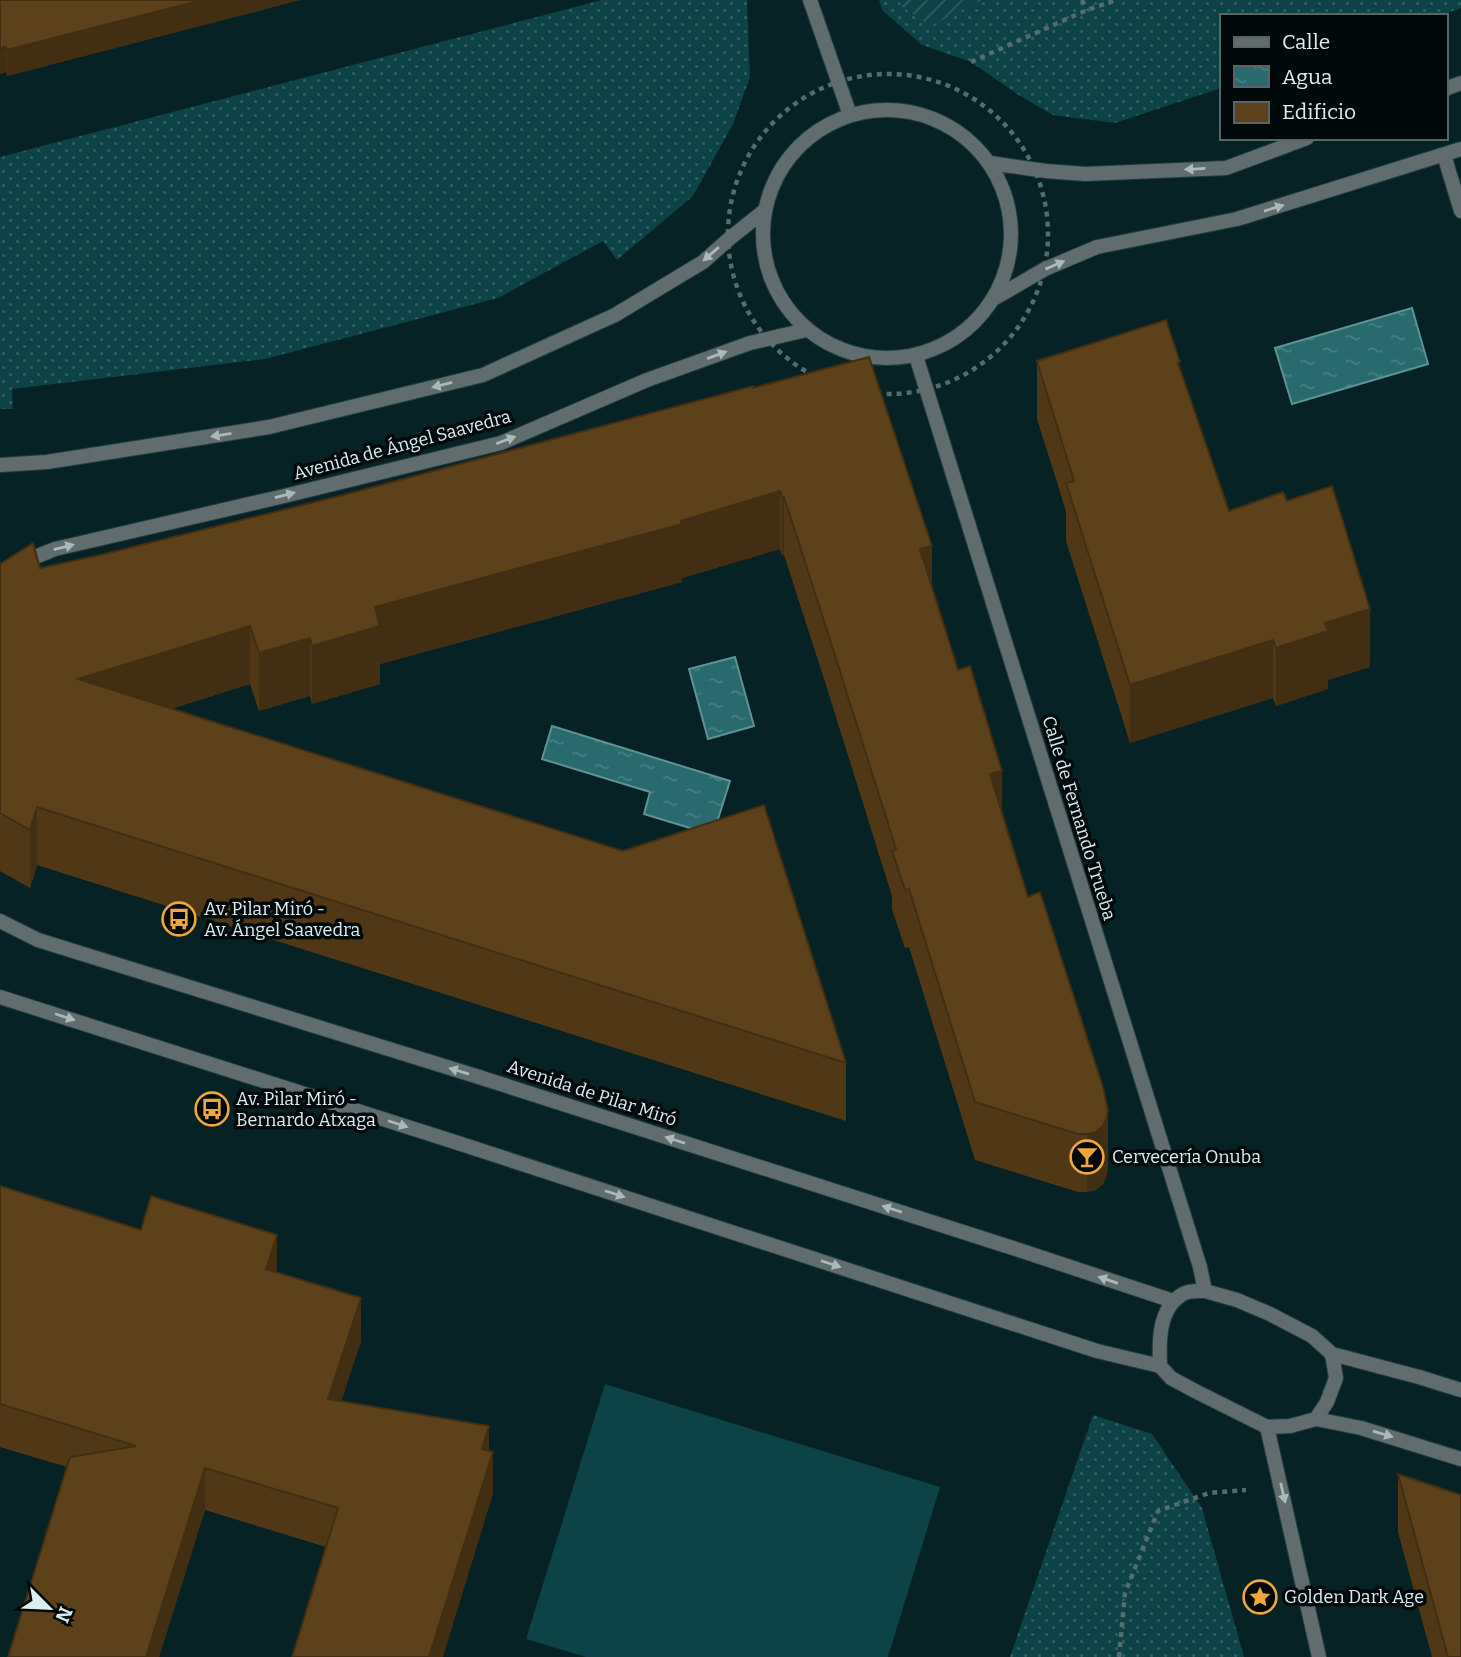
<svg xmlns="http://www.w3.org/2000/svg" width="1461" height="1657" viewBox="0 0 1461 1657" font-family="Bitter,serif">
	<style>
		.grass { fill: url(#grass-dots) }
		.garden { fill: url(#garden-furrows) }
		.pitch { fill: #0d4246 }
		.water { fill: url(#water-ripples); stroke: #5f9195; stroke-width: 2 }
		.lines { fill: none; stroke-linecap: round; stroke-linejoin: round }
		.minor-casing { stroke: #243e40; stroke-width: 16 }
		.tertiary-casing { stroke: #243e40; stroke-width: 16 }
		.path { stroke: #546c6e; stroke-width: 4.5; stroke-dasharray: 5 5; stroke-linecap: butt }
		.minor { stroke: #606c6d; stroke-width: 14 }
		.tertiary { stroke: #606c6d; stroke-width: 14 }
		.wall { fill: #503817 }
		.shaded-wall { fill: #412e13 }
		.building { fill: #5d411b; stroke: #412e13; stroke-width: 2 }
		.oneway { fill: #abb9ba }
		.labels { text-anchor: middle; stroke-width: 7; stroke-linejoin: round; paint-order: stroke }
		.street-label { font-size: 18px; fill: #ddedee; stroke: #02090a }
		.poi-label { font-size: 18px; fill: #ddedee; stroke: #02090a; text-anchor: start }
	</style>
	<defs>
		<pattern id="grass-dots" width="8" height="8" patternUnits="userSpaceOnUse" patternTransform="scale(1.75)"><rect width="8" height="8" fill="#0d4246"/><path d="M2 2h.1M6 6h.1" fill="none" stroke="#305e61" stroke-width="1.8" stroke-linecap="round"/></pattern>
		<pattern id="garden-furrows" width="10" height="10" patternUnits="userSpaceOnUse" patternTransform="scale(1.75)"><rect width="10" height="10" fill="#0d4246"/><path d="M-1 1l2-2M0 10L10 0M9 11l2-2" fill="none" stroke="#305e61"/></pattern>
		<pattern id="water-ripples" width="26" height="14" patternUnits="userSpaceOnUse" patternTransform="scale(1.75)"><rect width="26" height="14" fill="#296a6f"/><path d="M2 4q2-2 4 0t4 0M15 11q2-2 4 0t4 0" fill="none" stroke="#488084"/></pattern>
	</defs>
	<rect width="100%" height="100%" fill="#062224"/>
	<path class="grass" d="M602 0H747L750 77 733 124 693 196 617 260 603 241 498 298 265 359 12 389 13 409H0V157Z
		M879 0H1461V8L1439 16H1221V88L1115 123 1053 115 1017 94 971 62 922 45 883 11Z
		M1093 1415 1152 1434 1202 1508 1244 1657H1010Z"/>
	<path class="garden" d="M899 0H982L930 26 901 6Z"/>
	<path class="pitch" d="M605 1384 940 1487 888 1657H586L526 1639Z"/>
	<path class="water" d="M1412 308 1428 364 1292 404 1275 348Z
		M735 657 754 726 708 739 689 669Z
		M552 726 730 781 713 835 644 814 650 792 542 759Z"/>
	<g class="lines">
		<defs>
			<path id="minor" d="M810 0 850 115
				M1444 155 1461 211
				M916 356 1200 1267 1205 1291
				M1267 1427 1319 1657"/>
			<path id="tertiary" d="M1445 89 1461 83
				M763 234a124 124 0 1 1 248 0a124 124 0 1 1-248 0Z
				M990 163 1046 171 1085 174 1226 168 1307 138
				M995 298 1045 269 1097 247 1237 219 1461 149
				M0 465 47 462 269 427 483 375 615 315 703 262 729 239 764 211
				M0 571 55 549 280 497 501 443 647 380 750 343 806 330
				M0 921 38 940 479 1077 1019 1250 1173 1301
				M0 997 458 1143 1097 1351 1160 1366
				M1205 1291 1237 1300 1270 1314 1312 1336 1332 1354 1336 1378 1327 1402 1316 1419 1290 1426 1267 1427 1195 1391 1171 1378 1160 1366C1159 1342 1158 1308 1183 1294 1189 1290 1198 1291 1205 1291Z
				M1332 1354 1419 1377 1461 1390
				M1316 1419 1361 1428 1461 1459"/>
		</defs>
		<use href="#minor" class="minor-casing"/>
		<use href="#tertiary" class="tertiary-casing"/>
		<path class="path" d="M1082 0 1087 10
			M971 62 1087 10 1116 0
			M728 234a160 160 0 1 1 320 0a160 160 0 1 1-320 0Z
			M1119 1657 1125 1593 1158 1511 1209 1493 1246 1490"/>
		<use href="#minor" class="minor"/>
		<use href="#tertiary" class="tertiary"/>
	</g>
	<path class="wall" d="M0 0H300L7 76 6 72 0 74Z
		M1037 361 1180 370 1229 511 1287 501 1370 667 1328 680V689L1276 706 1273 698 1130 743 1066 541V511L1037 419Z
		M753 388 932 589 1002 812 1108 1169 1106 1178 1103 1184 1096 1190 1087 1192H1078L975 1160 909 947 905 948 892 909V896L825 682 784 555 782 556 780 549 682 578V582L380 664V684L312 704 310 696 259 711 250 684 171 709 846 1063V1121L37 865 30 888 0 871V564L40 568 100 555 343 495Z
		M0 1186 277 1272 361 1341 341 1401 489 1451 493 1494 326 1547 205 1510 159 1657H8L67 1467 0 1447Z
		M1398 1474 1461 1657H1432L1398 1532Z"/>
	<path class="shaded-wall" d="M202 0H300L7 76V50Z
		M6 47V72L0 74V48Z
		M780 491V549L682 578V582L380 664V684L312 704V646L375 607 681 521Z
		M784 497V555L782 556V498Z
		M932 546V604L920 549Z
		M1370 609V667L1328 680V689L1276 706V648L1325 623Z
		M250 626V684L78 737V679Z
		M310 638V696L259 711V653Z
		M1273 640V698L1130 743V685Z
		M1002 771V829L990 774Z
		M37 807V865L30 888V830Z
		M1108 1111V1169L1106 1178 1103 1184 1096 1190 1087 1192V1134Z
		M277 1235V1277L266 1269Z
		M361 1298V1341L328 1442V1399Z
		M489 1426V1464L493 1452V1494L443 1657H429L482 1449Z
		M205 1468V1510L159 1657H146Z"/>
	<path class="building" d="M0 0H202L7 50 6 47 0 48Z
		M1166 320 1180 362 1178 363 1229 511 1283 492 1287 501 1332 486 1370 609 1325 623 1328 631 1276 648 1273 640 1130 685 1066 483 1074 481 1037 361Z
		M869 357 932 546 920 549 958 670 970 666 1002 771 990 774 1028 897 1040 892 1103 1087 1108 1111 1106 1120 1103 1126 1096 1132 1087 1134H1078L975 1102 909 889 905 890 892 851 896 849 825 624 784 497 782 498 780 491 681 521 682 524 375 607 380 626 312 646 310 638 259 653 250 626 78 679 623 851 764 805 846 1063 37 807 30 830 0 813V564L33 543 40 568 100 555 343 495 753 386V388Z
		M0 1186 141 1230 151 1196 277 1235 266 1269 361 1298 328 1399 489 1426 482 1449 493 1452 429 1657H292L338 1508 205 1468 146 1657H8L70 1457 136 1446 0 1404Z
		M1398 1474 1461 1495V1657H1448Z"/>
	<defs><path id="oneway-solid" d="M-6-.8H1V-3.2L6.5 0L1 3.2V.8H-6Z" transform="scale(1.75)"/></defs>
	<g class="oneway">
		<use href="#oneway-solid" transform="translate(1195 169) rotate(177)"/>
		<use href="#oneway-solid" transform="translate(1274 208) rotate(-17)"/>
		<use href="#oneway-solid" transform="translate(711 254) rotate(139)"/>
		<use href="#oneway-solid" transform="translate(1055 265) rotate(-23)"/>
		<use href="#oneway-solid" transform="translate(717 355) rotate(-20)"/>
		<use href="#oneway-solid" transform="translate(442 385) rotate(166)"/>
		<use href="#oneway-solid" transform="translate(221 435) rotate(171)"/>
		<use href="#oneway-solid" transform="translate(506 440) rotate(-21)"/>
		<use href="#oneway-solid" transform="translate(285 495) rotate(-14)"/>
		<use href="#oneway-solid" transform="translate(64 547) rotate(-14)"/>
		<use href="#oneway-solid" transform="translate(65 1017) rotate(18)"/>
		<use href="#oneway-solid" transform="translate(459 1071) rotate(-163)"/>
		<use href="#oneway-solid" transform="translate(398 1124) rotate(18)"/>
		<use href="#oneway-solid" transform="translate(675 1140) rotate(-162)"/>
		<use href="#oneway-solid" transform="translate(615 1194) rotate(18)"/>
		<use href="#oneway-solid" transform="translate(892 1209) rotate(-162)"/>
		<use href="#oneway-solid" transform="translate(831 1264) rotate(18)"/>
		<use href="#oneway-solid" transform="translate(1108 1280) rotate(-161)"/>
		<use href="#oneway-solid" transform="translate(1383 1434) rotate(16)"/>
		<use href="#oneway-solid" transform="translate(1283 1493) rotate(77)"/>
	</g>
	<defs>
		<symbol id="bus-ring" viewBox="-11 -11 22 22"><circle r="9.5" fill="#02090a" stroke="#eea73c" stroke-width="1.5"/><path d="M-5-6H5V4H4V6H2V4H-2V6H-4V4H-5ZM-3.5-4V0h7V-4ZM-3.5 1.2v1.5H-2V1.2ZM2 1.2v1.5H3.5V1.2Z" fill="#eea73c"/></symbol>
		<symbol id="bar-ring" viewBox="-11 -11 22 22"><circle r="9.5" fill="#02090a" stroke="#eea73c" stroke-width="1.5"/><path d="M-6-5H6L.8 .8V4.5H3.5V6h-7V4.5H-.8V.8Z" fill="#eea73c"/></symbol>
		<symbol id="sight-ring" viewBox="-11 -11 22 22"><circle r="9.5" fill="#02090a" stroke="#eea73c" stroke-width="1.5"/><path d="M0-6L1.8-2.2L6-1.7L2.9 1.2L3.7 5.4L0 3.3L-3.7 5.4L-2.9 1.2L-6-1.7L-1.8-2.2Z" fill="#eea73c"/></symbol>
	</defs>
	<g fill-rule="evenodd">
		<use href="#bus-ring" x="160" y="900" width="38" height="38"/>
		<use href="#bus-ring" x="193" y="1090" width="38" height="38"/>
		<use href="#bar-ring" x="1068" y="1138" width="38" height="38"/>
		<use href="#sight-ring" x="1241" y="1578" width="38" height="38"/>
	</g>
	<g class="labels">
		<g class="street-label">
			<text transform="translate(402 445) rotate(-15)" y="6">Avenida de Ángel Saavedra</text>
			<text transform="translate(1079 818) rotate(73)" y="6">Calle de Fernando Trueba</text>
			<text transform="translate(592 1093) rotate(18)" y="6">Avenida de Pilar Miró</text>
		</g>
		<g class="poi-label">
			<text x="204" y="915">Av. Pilar Miró -<tspan x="204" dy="21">Av. Ángel Saavedra</tspan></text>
			<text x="236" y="1105">Av. Pilar Miró -<tspan x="236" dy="21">Bernardo Atxaga</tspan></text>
			<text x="1112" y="1163">Cervecería Onuba</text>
			<text x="1284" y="1603">Golden Dark Age</text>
		</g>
	</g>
	<rect x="1220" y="14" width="228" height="126" fill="#02090a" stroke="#5a6465" stroke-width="2"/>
	<rect x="1234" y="37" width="35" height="10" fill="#606c6d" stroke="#5a6465" stroke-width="2"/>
	<text x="1282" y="49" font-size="21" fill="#ddedee">Calle</text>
	<rect x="1234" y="66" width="35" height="21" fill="url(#water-ripples)" stroke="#5a6465" stroke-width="2"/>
	<text x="1282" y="84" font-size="21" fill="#ddedee">Agua</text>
	<rect x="1234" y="102" width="35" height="21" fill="#5d411b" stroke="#5a6465" stroke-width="2"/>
	<text x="1282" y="119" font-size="21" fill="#ddedee">Edificio</text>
	<g transform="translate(49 1608) rotate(114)" stroke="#02090a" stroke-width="5" paint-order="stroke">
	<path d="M0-5L12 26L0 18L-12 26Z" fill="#ddedee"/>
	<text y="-10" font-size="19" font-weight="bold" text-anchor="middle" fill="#ddedee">N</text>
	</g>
</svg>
